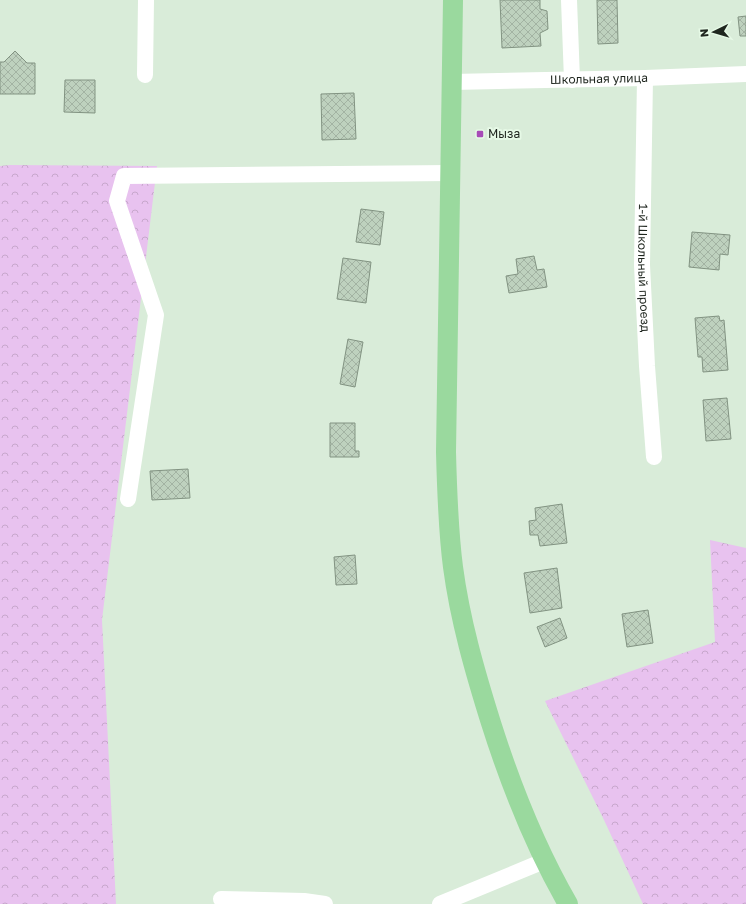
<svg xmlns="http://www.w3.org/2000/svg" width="746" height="904" viewBox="0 0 746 904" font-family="'Golos Text',sans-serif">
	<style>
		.forest { fill: url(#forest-crowns) }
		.building { fill: url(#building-cross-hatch); stroke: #829382 }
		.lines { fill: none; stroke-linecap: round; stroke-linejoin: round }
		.minor { stroke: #fff; stroke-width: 16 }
		.major { stroke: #9ad99e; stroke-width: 20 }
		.poi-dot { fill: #a74cb7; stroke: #e6f9e6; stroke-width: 1.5 }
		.labels { text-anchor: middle; stroke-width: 4; stroke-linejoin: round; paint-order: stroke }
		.street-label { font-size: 12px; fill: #1f261f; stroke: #e6f9e6 }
		.poi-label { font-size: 12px; fill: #1f261f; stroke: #e6f9e6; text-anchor: start }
	</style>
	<defs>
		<pattern id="forest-crowns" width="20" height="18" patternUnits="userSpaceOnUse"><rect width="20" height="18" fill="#e8c2ef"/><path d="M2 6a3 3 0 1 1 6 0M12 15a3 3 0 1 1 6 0" fill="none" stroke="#c7a7cc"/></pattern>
		<pattern id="building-cross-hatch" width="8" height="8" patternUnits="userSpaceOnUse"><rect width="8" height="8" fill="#bed1be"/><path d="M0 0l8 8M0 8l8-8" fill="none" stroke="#a3b3a3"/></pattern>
	</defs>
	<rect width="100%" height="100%" fill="#d9ecd9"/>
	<path class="forest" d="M10 165 157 166 102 620 116 904H0V166Z
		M710 540 746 548V904H643L604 820 545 701 715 642Z"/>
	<path class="building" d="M500 0H540V9L547 11 548 29 540 33 541 46 502 48Z
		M597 0H617L618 43 598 44Z
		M746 16V36H740L738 17Z
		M15 51 27 63H35V94H0V62H4Z
		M65 80H95V113L64 112Z
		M354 93 356 139 322 140 321 94Z
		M361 209 384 212 380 245 356 242Z
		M692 232 730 235 728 255 720 254 719 270 689 267Z
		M534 256 537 270 544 269 547 287 509 293 506 276 518 274 516 259Z
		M343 258 371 262 366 303 337 299Z
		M719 316 720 321 724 320 728 370 703 372 702 357H698L695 318Z
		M348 339 363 342 355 387 340 384Z
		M727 398 731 439 706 441 703 400Z
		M330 423H355V451H359V457H330Z
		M188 469 190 498 152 500 150 471Z
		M562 504 567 543 540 546 538 535H530L529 521 536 520 535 508Z
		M355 555 357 584 336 585 334 557Z
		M557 568 562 608 530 613 524 573Z
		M648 610 653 643 627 647 622 614Z
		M560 618 567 638 545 647 537 627Z"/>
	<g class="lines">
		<g class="minor">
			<path d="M569 0 572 80"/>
			<path d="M145 75 146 0"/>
			<path id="s1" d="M645 78 642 265 647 366 654 457"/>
			<path id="s2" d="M452 82 645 78 746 74"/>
			<path d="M128 499 156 315 117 201 124 176 451 173"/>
			<path d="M221 899 304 901 325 904"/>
			<path d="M440 904 544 861"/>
		</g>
		<path class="major" d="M453 0 446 452C447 491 448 529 453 567 460 620 475 672 491 723 511 786 535 847 568 904"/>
	</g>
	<rect class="poi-dot" x="476" y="130" width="8" height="8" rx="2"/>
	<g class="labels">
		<g class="street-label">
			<text dy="4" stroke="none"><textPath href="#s2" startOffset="147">Школьная улица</textPath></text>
			<text dy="4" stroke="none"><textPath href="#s1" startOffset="190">1-й Школьный проезд</textPath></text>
		</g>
		<g class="poi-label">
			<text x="488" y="138">Мыза</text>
		</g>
	</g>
	<g transform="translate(714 32) rotate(265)" stroke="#e6f9e6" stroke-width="3" paint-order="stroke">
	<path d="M0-3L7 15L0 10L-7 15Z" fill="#1f261f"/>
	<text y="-6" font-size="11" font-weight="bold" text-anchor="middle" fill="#1f261f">N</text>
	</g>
</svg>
